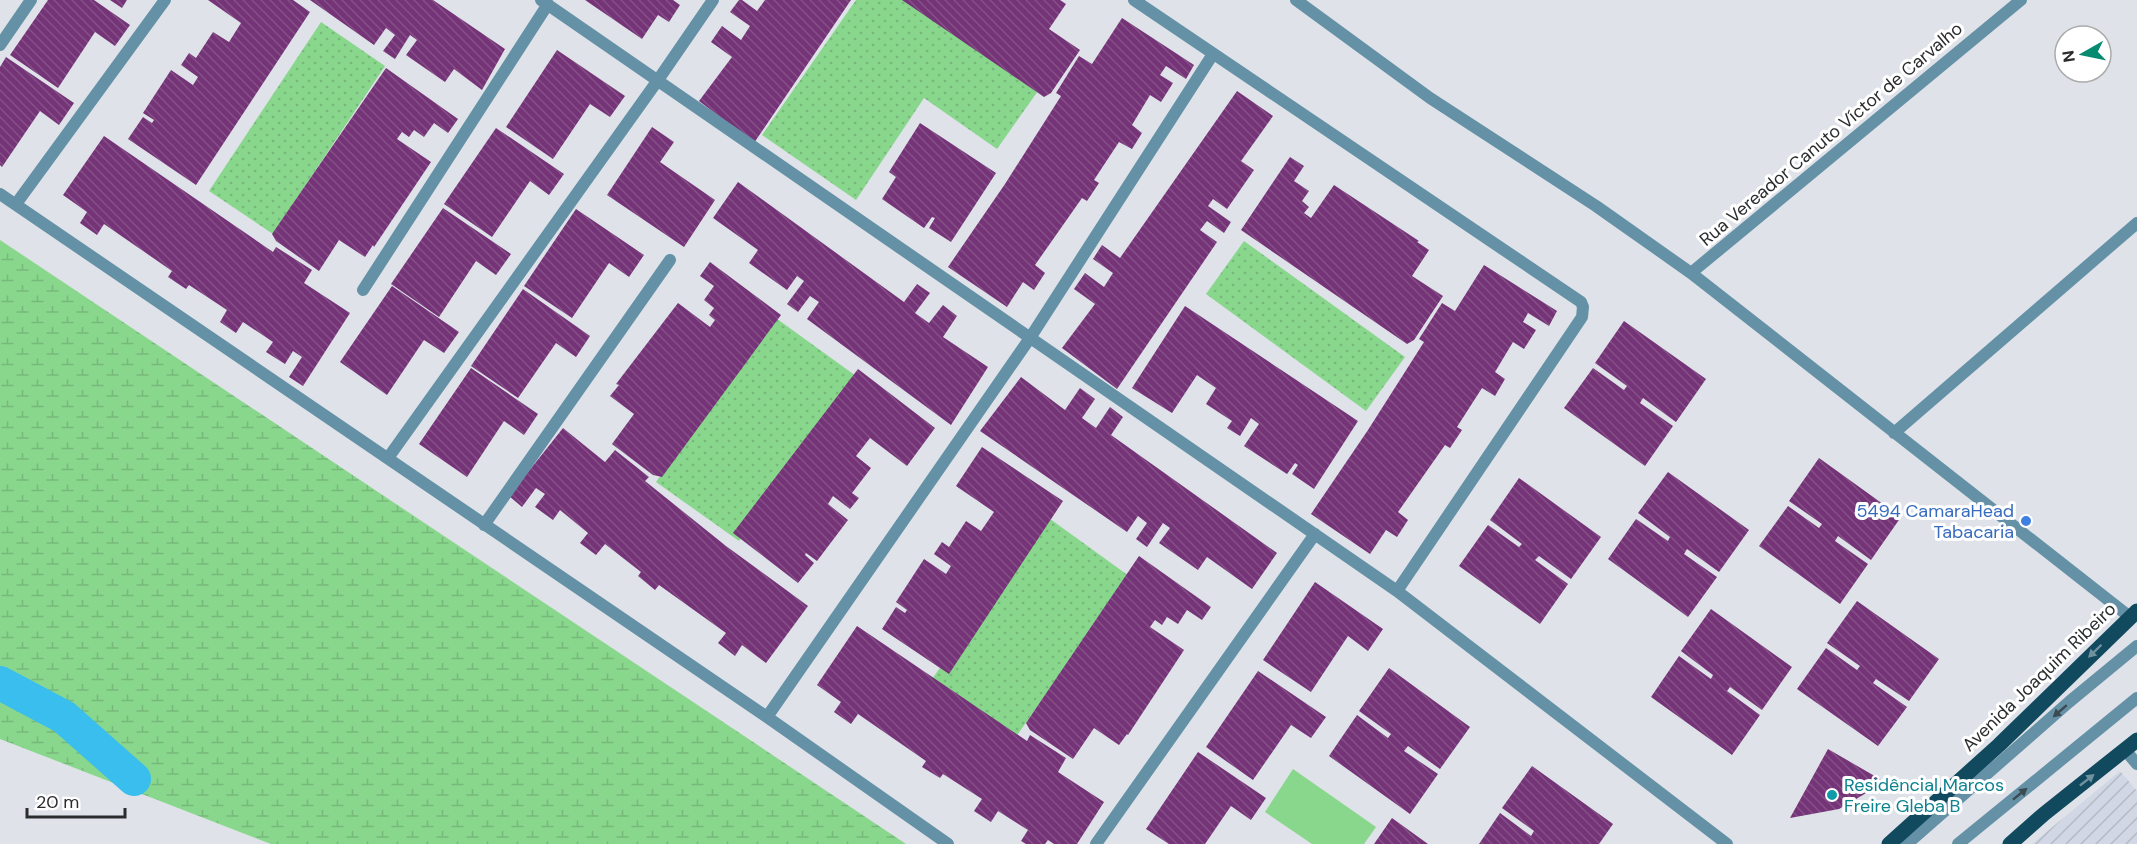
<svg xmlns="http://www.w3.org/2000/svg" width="2137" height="844" viewBox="0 0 2137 844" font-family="'DM Sans',sans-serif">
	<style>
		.industrial { fill: url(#industrial-furrows) }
		.grass { fill: #89d78d }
		.wetland { fill: url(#wetland-marsh) }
		.park { fill: url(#park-dots) }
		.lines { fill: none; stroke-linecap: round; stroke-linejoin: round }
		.canal { stroke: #39beee; stroke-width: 34 }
		.building { fill: url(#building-back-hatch) }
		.service { stroke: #6491a6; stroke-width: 12 }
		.minor { stroke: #6491a6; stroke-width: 12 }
		.primary { stroke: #114a5f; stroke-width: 15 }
		.oneway { fill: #70929f }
		.oneway2 { fill: #3c4a52 }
		.shop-dot { fill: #3f7fe0; stroke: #fff; stroke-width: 2 }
		.culture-dot { fill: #0f9aa8; stroke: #fff; stroke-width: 2 }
		.labels { text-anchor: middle; stroke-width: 6; stroke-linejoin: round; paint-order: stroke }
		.street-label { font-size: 18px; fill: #2b2c2e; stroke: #fff }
		.shop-label { font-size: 18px; fill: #366cbe; stroke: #fff; text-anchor: end }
		.culture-label { font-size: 18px; fill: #0d838f; stroke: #fff; text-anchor: start }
	</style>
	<defs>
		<pattern id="industrial-furrows" width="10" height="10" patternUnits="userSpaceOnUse" patternTransform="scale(1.5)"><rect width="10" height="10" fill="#d1d7e4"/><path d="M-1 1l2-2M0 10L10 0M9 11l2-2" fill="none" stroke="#b4b9c4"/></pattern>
		<pattern id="wetland-marsh" width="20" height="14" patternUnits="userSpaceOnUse" patternTransform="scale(1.5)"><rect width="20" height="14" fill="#89d78d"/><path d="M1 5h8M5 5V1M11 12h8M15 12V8" fill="none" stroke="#76b97a"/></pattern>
		<pattern id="park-dots" width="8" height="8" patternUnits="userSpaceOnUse" patternTransform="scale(1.5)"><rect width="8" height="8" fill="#89d78d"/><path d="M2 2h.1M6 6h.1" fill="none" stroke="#76b97a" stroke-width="1.8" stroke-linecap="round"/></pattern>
		<pattern id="building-back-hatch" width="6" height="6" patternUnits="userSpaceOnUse" patternTransform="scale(1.5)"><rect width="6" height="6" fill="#753478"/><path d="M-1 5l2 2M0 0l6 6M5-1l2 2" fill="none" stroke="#845086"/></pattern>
	</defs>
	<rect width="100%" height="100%" fill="#dfe2e8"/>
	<path class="industrial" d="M2120 771 2137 791V844H2032Z"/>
	<path class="grass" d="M1293 769 1376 827 1364 844H1312L1265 812Z"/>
	<path class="wetland" d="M0 240 906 844H271L0 739Z"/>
	<path class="park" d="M856 0H910L1038 91 997 149 924 98 856 200 762 135Z
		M321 22 385 66 273 234 209 191Z
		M1244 241 1405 357 1366 411 1206 294Z
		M773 316 856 376 739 541 656 482Z
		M1046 516 1129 576 1013 741 930 682Z"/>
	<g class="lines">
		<path class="canal" d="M0 683 64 717 134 779"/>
	</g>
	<path class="building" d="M48 0H94L130 25 115 46 95 32 58 88 10 55Z
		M110 0H127L122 8Z
		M208 0H293L310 12 196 185 128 139 143 117 152 123 154 120 143 113 171 70 193 85 198 77 181 65 189 53 196 58 213 32 229 42 241 23Z
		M310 0H433L505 49 482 90 454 69 445 82 406 55 417 40 410 35 395 59 383 51 395 35 386 28 374 45Z
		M585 0H673L680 5 669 22 658 15 642 39Z
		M739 0H742L757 11 765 0H851L754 143 699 101 732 57 711 42 722 26 741 40 750 26 730 12Z
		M902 0H1060L1066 4 1049 29 1080 50 1051 93 1044 97Z
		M1122 18 1194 65 1186 79 1166 66 1160 75 1173 83 1161 102 1150 95 1132 125 1142 133 1132 149 1119 142 1094 180 1099 183 1087 201 1082 198 1035 265 1045 273 1034 290 1023 282 1007 307 948 267 1005 184 1061 96 1056 93 1079 56 1092 64Z
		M557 50 625 96 610 117 590 104 553 159 506 127Z
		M6 57 74 103 59 125 40 111 2 167 0 165V67Z
		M386 68 458 119 448 133 434 123 424 137 414 130 409 137 402 132 397 139 431 162 374 247 373 245 365 257 339 240 319 271 276 241 272 234Z
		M1237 91 1273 116 1241 161 1254 170 1227 209 1213 199 1208 206 1231 222 1224 233 1207 221 1200 230 1217 242 1117 389 1062 348 1095 304 1074 289 1085 273 1104 287 1113 273 1093 259 1102 245 1120 258Z
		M920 123 996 173 951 242 929 228 935 218 932 217 924 228 882 199 896 177 889 172Z
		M652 127 674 142 660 162 715 200 684 247 607 195Z
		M496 128 564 174 549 195 530 181 492 237 444 204Z
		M104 136 273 252 276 247 312 270 304 283 350 313 303 386 289 377 302 357 293 351 285 364 266 352 273 342 243 322 236 333 220 322 227 310 189 285 186 289 168 277 172 271 104 224 97 235 80 223 87 212 63 195Z
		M1290 157 1304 166 1294 181 1309 191 1302 201 1309 207 1304 213 1311 218 1334 185 1419 241 1417 242 1429 250 1412 276 1443 296 1414 340 1407 344 1241 230Z
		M738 182 904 302 917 284 930 293 915 313 929 323 943 305 957 316 943 337 988 367 951 425 807 319 819 302 810 296 798 312 787 304 804 281 797 276 787 290 749 263 758 250 713 218Z
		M443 208 511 254 496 275 476 261 439 317 391 284Z
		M576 209 644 255 629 277 609 263 572 318 524 286Z
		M710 262 781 315 662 477 653 475 612 444 634 414 610 396 619 385 616 384 678 303 710 327 715 320 709 315 714 308 704 300 714 286 700 276Z
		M1484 265 1557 311 1549 326 1528 313 1523 322 1536 330 1524 349 1513 342 1495 372 1505 379 1495 396 1482 388 1457 427 1462 430 1450 448 1445 445 1398 512 1408 520 1397 537 1386 530 1370 554 1311 514 1368 430 1424 342 1419 339 1442 303 1455 311Z
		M392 286 459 332 444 353 424 340 387 395 340 362Z
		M523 289 590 336 576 357 556 343 518 398 471 366Z
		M1185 306 1358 421 1314 489 1292 474 1298 465 1295 463 1287 474 1244 446 1259 424 1251 418 1240 436 1227 428 1232 421 1206 404 1216 388 1197 375 1172 413 1132 388Z
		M1624 321 1706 379 1676 422 1643 398 1640 403 1673 426 1645 466 1564 408 1593 368 1624 390 1627 386 1595 363Z
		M471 368 538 414 524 435 504 421 467 477 419 444Z
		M858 369 935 428 907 466 870 438 856 456 871 468 852 493 859 498 850 509 833 496 828 504 848 520 817 561 806 553 805 555 814 563 798 583 733 533Z
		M1021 377 1065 410 1080 388 1095 399 1082 418 1096 428 1110 407 1123 417 1111 435 1277 553 1252 589 1207 557 1198 570 1159 543 1170 528 1163 523 1147 547 1136 539 1147 523 1138 516 1127 532 980 431Z
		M563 428 605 462 615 450 649 477 645 481 726 546 808 606 766 663 742 645 735 656 718 643 726 633 659 585 655 590 638 576 641 572 605 544 596 555 580 543 588 533 560 510 553 520 535 507 545 494 536 488 522 507 509 496Z
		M982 447 1063 501 949 674 882 629 896 607 905 613 907 610 896 602 924 559 946 574 951 566 934 554 942 542 949 547 966 521 981 531 994 512 956 486Z
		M1819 458 1901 517 1871 560 1838 536 1835 541 1868 564 1840 604 1759 546 1788 506 1819 528 1822 524 1789 501Z
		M1668 472 1749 530 1719 572 1687 549 1684 554 1717 577 1688 617 1608 559 1636 519 1668 541 1670 537 1638 513Z
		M1519 478 1601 537 1571 579 1539 556 1535 560 1568 584 1540 624 1459 566 1488 525 1519 547 1522 544 1490 520Z
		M1139 556 1211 607 1202 620 1187 610 1178 624 1167 617 1162 625 1155 620 1150 627 1184 650 1128 735 1127 734 1119 745 1094 728 1073 759 1030 730 1026 723Z
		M1315 582 1383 629 1368 651 1348 636 1311 692 1263 660Z
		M1857 601 1939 659 1909 701 1876 679 1873 683 1907 707 1878 746 1797 689 1826 648 1857 670 1860 666 1827 643Z
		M1711 609 1792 667 1762 710 1730 687 1727 691 1760 715 1732 755 1651 697 1679 656 1711 679 1713 675 1681 651Z
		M857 626 1027 741 1030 735 1066 758 1058 772 1104 802 1077 844H1054L1048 840 1045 844H1026L1021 841 1028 830 998 811 991 822 974 811 982 799 943 774 940 778 922 767 926 761 858 714 851 724 834 712 841 702 817 685Z
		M1389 668 1470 727 1440 769 1408 746 1404 751 1438 774 1410 814 1329 756 1357 715 1388 738 1391 734 1359 711Z
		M1258 671 1326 717 1311 738 1291 725 1253 780 1206 747Z
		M1828 749 1885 782 1839 809 1790 818Z
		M1198 752 1266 798 1251 820 1231 806 1205 844H1169L1146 829Z
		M1532 766 1613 824 1599 844H1479L1500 813 1531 836 1534 831 1502 808Z
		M1392 818 1428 844H1374Z"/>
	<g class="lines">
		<path class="service" d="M541 0 1397 591 1727 844
			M1134 0 1581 302 1583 307 1582 317 1397 591
			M0 45 31 0
			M0 194 767 717 948 844
			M16 204 165 0
			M363 290 548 4
			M388 458 658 80 713 0
			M484 525 670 260
			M767 717 1030 338 1213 54
			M1096 844 1315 534
			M1907 844 2069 702 2137 646
			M1958 844 2137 698"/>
		<path class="minor" d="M1296 0 1430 98 1596 206 1691 273 2130 617
			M1691 273 2021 0
			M1894 433 2137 223
			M2125 750 2137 764"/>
		<path class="primary" d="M1889 844 1999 745 2137 611
			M2010 844 2044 814 2137 740"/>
	</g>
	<defs><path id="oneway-solid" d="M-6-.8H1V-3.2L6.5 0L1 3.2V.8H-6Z" transform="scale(1.5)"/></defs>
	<g class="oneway">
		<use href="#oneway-solid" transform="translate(2095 651) rotate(136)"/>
		<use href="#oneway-solid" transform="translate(2087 780) rotate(-38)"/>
	</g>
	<g class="oneway2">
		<use href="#oneway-solid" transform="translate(2060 711) rotate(139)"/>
		<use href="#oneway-solid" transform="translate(2020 794) rotate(-39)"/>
	</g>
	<circle class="shop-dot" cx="2026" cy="521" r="6"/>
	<circle class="culture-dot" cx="1832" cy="795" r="6"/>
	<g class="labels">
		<g class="street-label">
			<text transform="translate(1831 134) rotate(-40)" y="6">Rua Vereador Canuto Víctor de Carvalho</text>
			<text transform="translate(2039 677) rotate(-44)" y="6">Avenida Joaquim Ribeiro</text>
		</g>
		<g class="shop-label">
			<text x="2014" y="517">5494 CamaraHead<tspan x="2014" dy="21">Tabacaria</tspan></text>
		</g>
		<g class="culture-label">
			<text x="1844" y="791">Residêncial Marcos<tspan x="1844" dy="21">Freire Gleba B</tspan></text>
		</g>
	</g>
	<g transform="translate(2083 54) rotate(261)"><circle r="28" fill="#ffffff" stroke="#aaabab" stroke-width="1.5"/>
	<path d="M0-4.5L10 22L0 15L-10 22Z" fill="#068b71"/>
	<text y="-9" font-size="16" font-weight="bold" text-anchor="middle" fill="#2b2c2e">N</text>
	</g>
	<path d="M27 808v9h98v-9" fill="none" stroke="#2b2c2e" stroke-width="3"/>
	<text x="36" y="808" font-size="18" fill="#2b2c2e" stroke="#ffffff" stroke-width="4.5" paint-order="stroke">20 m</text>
</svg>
